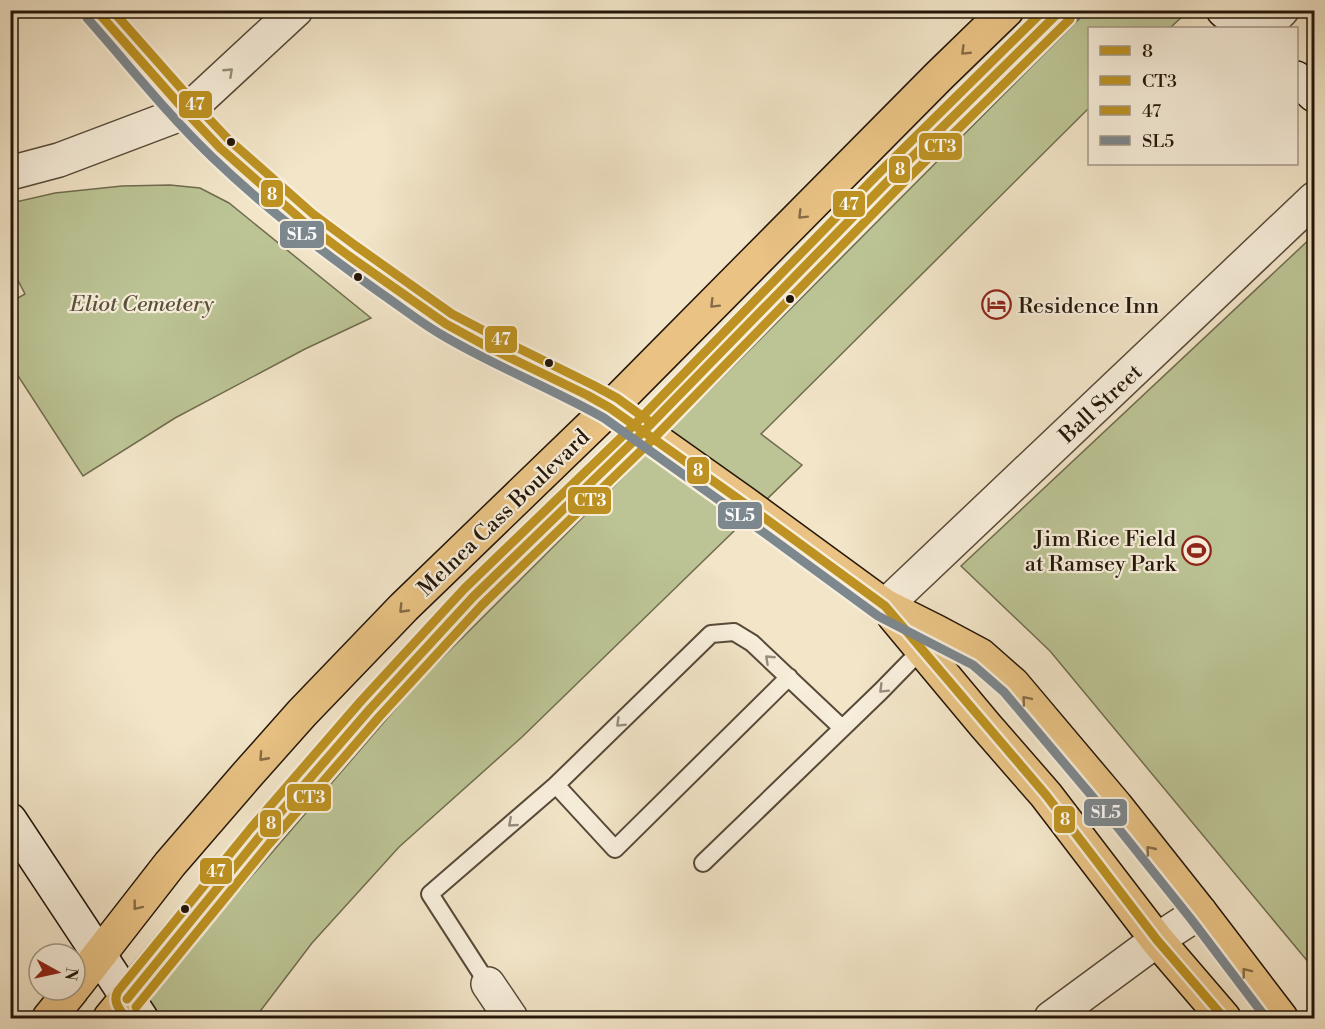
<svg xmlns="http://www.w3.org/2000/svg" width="1325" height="1029" viewBox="0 0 1325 1029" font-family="'Libre Bodoni',serif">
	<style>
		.green { fill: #bcc495; stroke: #706d4f; stroke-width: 1.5 }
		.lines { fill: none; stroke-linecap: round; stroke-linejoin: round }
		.service-casing { stroke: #574a39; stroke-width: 20 }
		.minor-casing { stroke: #574a39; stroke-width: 36 }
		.secondary-casing { stroke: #231609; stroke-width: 36 }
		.primary-casing { stroke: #231609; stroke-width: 36 }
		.service { stroke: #f7eedb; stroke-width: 16 }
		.minor { stroke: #f7eedb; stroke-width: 33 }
		.secondary { stroke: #f7eedb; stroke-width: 33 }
		.primary { stroke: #e9c284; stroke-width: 33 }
		.bus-1-casing { stroke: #f7eedb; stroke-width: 14 }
		.bus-2-casing { stroke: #f7eedb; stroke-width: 14 }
		.bus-3-casing { stroke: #f7eedb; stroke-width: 14 }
		.bus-4-casing { stroke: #f7eedb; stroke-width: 14 }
		.bus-1 { stroke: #bd9222; stroke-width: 9 }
		.bus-2 { stroke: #bd9222; stroke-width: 9 }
		.bus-3 { stroke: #bd9222; stroke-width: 9 }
		.bus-4 { stroke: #7c878e; stroke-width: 9 }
		.oneway { stroke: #866c46 }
		.oneway2 { stroke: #988d7c }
		.bus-dot { fill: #231609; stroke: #f7eedb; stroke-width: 2 }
		.labels { text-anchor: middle; stroke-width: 4.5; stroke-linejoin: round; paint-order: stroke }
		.park-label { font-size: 22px; font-style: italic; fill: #59533a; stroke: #f7eedb }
		.poi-label { font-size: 22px; fill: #231609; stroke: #f7eedb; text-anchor: start }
		.street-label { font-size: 22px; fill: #231609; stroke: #f7eedb }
		.line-badge { stroke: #f7eedb; stroke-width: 2 }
		.badge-label { font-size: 16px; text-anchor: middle; font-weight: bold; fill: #fff }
	</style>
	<rect width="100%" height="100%" fill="#f2e5c8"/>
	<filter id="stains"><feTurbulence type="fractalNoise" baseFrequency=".00333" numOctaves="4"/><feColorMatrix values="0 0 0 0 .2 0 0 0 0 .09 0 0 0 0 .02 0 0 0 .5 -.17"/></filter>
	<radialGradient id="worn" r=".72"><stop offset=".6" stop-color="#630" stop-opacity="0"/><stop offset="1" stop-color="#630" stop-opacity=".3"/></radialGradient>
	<path class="green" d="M1087 11H1188L1170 28H1090L1089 108 761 434 802 465 522 737 399 847 312 943 255 1018H136L182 957 421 679 612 488Z
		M170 185 200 188 229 203 371 318 305 349 175 418 83 476 11 365V302L25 294 13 271 15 270 11 262V203L55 193 122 186Z
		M1314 235V969L1050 651 961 566Z"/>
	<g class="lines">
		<defs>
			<path id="service" d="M556 785 615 849 789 677
				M703 863 881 691 925 646
				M488 984 430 894 556 785 711 634 734 632 752 643 842 728"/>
			<path id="minor" d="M1264 28 1282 10
				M10 173 59 160 186 112 296 10
				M885 606 1314 199
				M488 984 511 1018
				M1051 1018 1157 940 1200 912"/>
			<path id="secondary" d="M1223 10 1243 28
				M1296 78 1314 95
				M10 820 141 1018"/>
			<path id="primary" d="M96 10 186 112 220 148 305 223 349 256 446 324 488 347 587 395 610 408 744 503 885 606 937 632 980 655 1013 684 1116 806 1200 912 1281 1018
				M894 616 985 725 1046 795 1157 940 1224 1018
				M75 986 170 864 246 776 302 713 404 607 610 408 939 76 1007 10
				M49 1018 72 990
				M110 1018 260 836 370 709 473 597 643 432 888 181 1062 10"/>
		</defs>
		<use href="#service" class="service-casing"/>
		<use href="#minor" class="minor-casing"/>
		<use href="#secondary" class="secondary-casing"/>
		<use href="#primary" class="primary-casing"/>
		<use href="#service" class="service"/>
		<use href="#minor" class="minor"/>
		<use href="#secondary" class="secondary"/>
		<use href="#primary" class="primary"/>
		<defs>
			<path id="bus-1" d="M96 10 186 112 220 148 305 223 349 256 446 324 488 347 587 395 610 408 744 503 885 606 1046 795 1157 940 1224 1018
				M127 999 260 836 370 709 473 597 643 432 888 181 1061 10"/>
			<path id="bus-2" d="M136 1007 269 844 379 717 482 605 651 441 897 189 1070 19"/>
			<path id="bus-3" d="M112 10 195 104 228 139 313 214 356 246 452 314 494 336 593 385 617 398 650 422
				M126 1018C120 1010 112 1002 118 991L251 828 361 701 464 589 635 424 879 173 1044 10"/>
			<path id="bus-4" d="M87 18C128 64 167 114 212 157 264 207 322 252 382 294 401 307 421 323 442 335 494 366 551 388 604 418L737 513 878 616 973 665 1004 692 1107 814 1191 919 1266 1018"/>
		</defs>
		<use href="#bus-1" class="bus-1-casing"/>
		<use href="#bus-2" class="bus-2-casing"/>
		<use href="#bus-3" class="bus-3-casing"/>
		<use href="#bus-4" class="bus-4-casing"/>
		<use href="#bus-1" class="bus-1"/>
		<use href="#bus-2" class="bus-2"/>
		<use href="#bus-3" class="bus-3"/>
		<use href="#bus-4" class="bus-4"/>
	</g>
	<defs><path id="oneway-chevron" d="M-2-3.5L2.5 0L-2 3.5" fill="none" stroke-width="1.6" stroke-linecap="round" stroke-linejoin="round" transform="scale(1.5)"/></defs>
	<g class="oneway">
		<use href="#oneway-chevron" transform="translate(965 51) rotate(136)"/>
		<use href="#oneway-chevron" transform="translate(802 215) rotate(135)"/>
		<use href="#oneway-chevron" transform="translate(714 304) rotate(135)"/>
		<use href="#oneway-chevron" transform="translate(403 609) rotate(134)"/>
		<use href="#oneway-chevron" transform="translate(1026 700) rotate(-130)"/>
		<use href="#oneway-chevron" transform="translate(263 757) rotate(132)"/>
		<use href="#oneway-chevron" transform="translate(1150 850) rotate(-129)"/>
		<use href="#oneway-chevron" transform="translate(137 906) rotate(128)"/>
		<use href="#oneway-chevron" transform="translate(1246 972) rotate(-128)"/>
	</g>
	<g class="oneway2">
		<use href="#oneway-chevron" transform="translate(229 72) rotate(-43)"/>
		<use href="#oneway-chevron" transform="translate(769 659) rotate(-137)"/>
		<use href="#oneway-chevron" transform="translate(883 689) rotate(135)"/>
		<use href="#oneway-chevron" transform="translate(620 723) rotate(136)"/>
		<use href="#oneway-chevron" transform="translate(512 823) rotate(139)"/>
	</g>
	<defs>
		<symbol id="hotel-ring" viewBox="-11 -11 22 22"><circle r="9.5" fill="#f7eedb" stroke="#8f2418" stroke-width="1.5"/><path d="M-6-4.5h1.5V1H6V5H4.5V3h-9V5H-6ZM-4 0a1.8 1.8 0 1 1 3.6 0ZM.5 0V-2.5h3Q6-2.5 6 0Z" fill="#8f2418"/></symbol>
		<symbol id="stadium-ring" viewBox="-11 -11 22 22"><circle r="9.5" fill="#f7eedb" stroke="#8f2418" stroke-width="1.5"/><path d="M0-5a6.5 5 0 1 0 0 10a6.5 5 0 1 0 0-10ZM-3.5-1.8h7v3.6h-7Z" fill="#8f2418"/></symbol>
	</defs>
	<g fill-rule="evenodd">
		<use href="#hotel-ring" x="980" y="288" width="33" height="33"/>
		<use href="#stadium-ring" x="1180" y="534" width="33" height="33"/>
	</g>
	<g class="bus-dot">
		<circle cx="231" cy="142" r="5"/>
		<circle cx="358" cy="277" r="5"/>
		<circle cx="790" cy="299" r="5"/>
		<circle cx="549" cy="363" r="5"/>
		<circle cx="185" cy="909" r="5"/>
	</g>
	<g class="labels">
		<g class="park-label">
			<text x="142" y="311">Eliot Cemetery</text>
		</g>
		<g class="poi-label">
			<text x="1018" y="313">Residence Inn</text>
			<text x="1176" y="546" text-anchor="end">Jim Rice Field<tspan x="1176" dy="25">at Ramsey Park</tspan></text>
		</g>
		<g class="street-label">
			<text transform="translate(1100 403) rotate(-43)" y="8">Ball Street</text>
			<text transform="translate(503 512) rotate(-44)" y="8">Melnea Cass Boulevard</text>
		</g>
	</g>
	<g class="line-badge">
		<rect x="178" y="90" width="35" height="29" rx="6" fill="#bd9222"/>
		<rect x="918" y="132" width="45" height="29" rx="6" fill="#bd9222"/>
		<rect x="888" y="155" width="23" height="29" rx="6" fill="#bd9222"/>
		<rect x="260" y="179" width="24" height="29" rx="6" fill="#bd9222"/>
		<rect x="832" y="190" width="34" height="28" rx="6" fill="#bd9222"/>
		<rect x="279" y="220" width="46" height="29" rx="6" fill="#7c878e"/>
		<rect x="484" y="325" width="34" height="29" rx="6" fill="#bd9222"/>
		<rect x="686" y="456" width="24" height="29" rx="6" fill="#bd9222"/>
		<rect x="567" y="486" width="45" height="29" rx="6" fill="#bd9222"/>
		<rect x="717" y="501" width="46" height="29" rx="6" fill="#7c878e"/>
		<rect x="286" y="783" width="46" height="29" rx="6" fill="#bd9222"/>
		<rect x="1083" y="798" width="45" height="29" rx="6" fill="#7c878e"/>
		<rect x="1053" y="805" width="23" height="29" rx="6" fill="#bd9222"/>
		<rect x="259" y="809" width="23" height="29" rx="6" fill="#bd9222"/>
		<rect x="199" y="857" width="34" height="28" rx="6" fill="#bd9222"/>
	</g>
	<g class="badge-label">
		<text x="195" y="110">47</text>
		<text x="940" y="152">CT3</text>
		<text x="900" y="175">8</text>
		<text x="272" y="200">8</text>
		<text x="849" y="210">47</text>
		<text x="302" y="240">SL5</text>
		<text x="501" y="345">47</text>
		<text x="698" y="476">8</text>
		<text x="590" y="506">CT3</text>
		<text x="740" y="521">SL5</text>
		<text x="309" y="803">CT3</text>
		<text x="1106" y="818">SL5</text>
		<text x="1065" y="825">8</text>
		<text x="271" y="829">8</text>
		<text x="216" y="877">47</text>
	</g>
	<rect width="1325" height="1029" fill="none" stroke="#f2e5c8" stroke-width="36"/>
	<rect x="12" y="12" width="1301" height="1005" fill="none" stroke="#231609" stroke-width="3"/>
	<rect x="18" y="18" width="1289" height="993" fill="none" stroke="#231609" stroke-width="1.5"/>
	<rect x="1088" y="27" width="210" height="138" fill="#f7eedb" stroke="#a29887" stroke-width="1.5"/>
	<rect x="1100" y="46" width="30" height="9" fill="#bd9222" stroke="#a29887" stroke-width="1.5"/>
	<text x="1142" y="57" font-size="18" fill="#231609">8</text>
	<rect x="1100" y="76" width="30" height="9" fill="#bd9222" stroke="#a29887" stroke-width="1.5"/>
	<text x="1142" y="87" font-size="18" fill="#231609">CT3</text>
	<rect x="1100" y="106" width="30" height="9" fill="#bd9222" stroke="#a29887" stroke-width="1.5"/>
	<text x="1142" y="117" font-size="18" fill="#231609">47</text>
	<rect x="1100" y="136" width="30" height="9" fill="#7c878e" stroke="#a29887" stroke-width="1.5"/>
	<text x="1142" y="147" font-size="18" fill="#231609">SL5</text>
	<g transform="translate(57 972) rotate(98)"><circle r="28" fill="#f7eedb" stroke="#a29887" stroke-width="1.5"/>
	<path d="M0-4.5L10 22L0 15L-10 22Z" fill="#8f2418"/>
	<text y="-9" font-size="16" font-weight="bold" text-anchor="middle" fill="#231609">N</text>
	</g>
	<rect width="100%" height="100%" filter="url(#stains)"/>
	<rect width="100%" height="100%" fill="url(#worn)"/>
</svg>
